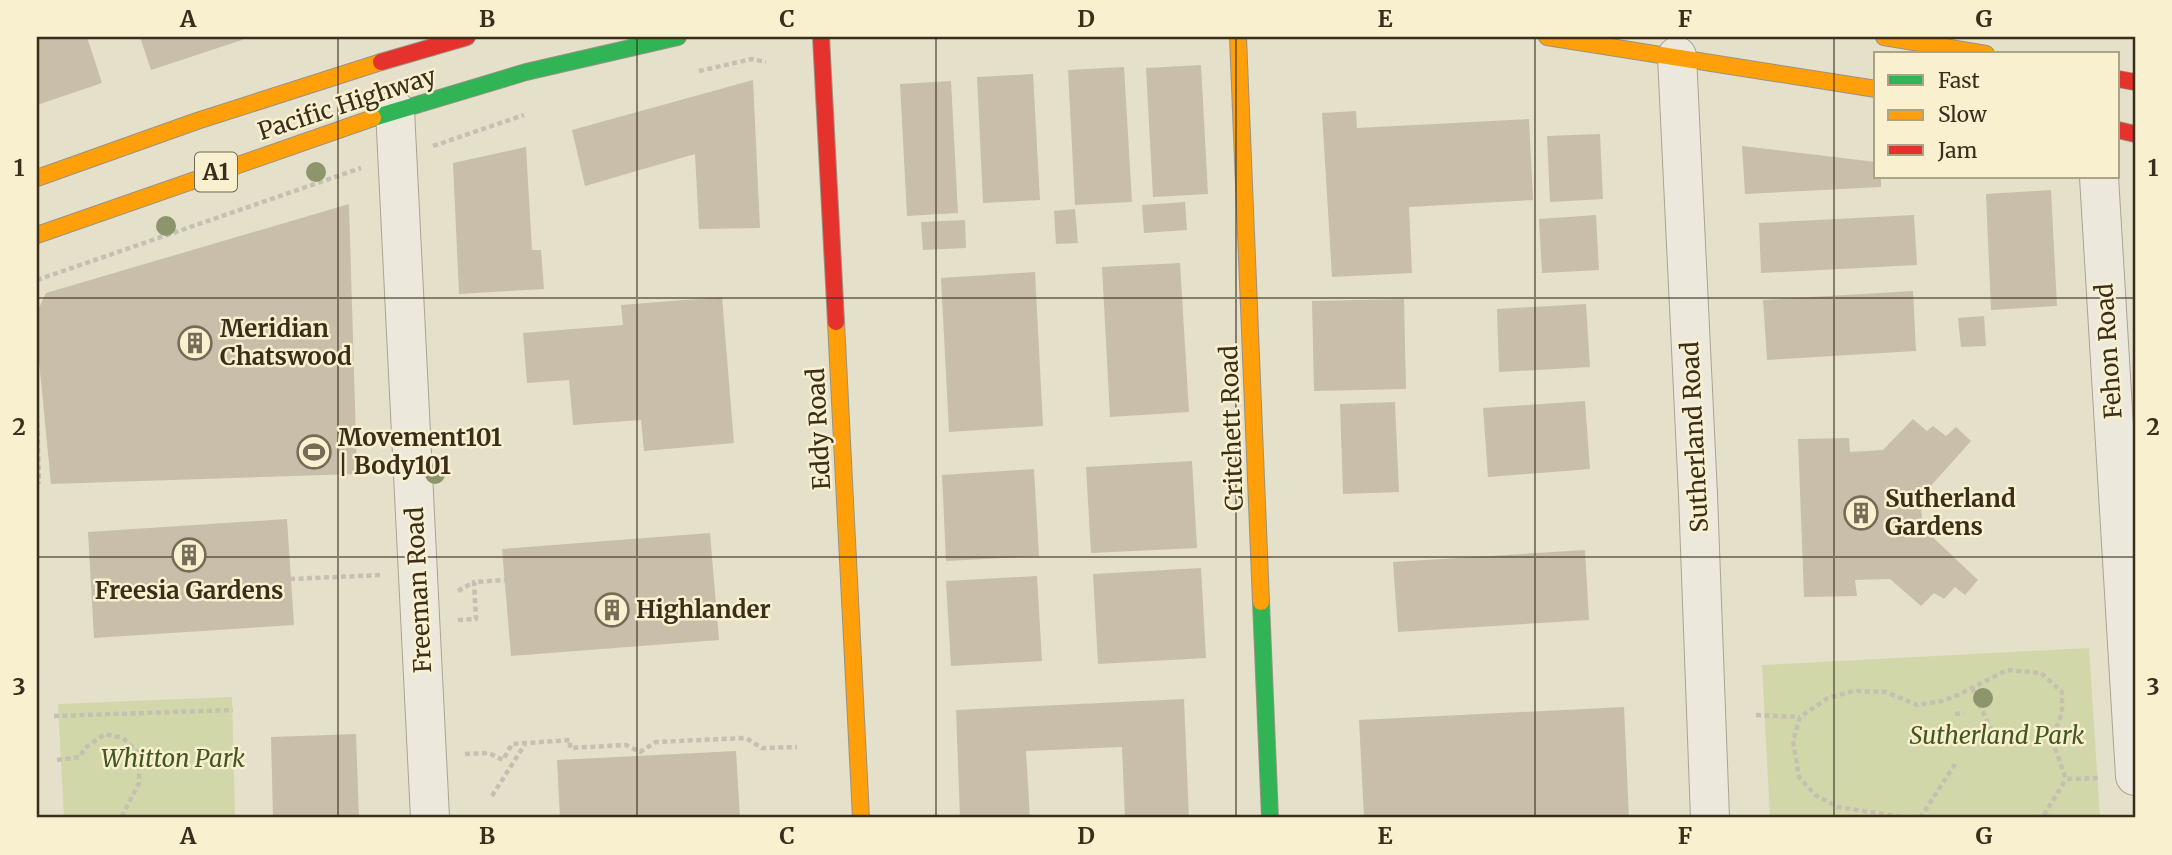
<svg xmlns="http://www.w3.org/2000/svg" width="2172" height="855" viewBox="0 0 2172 855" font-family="Merriweather,serif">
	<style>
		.green { fill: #d2d7aa }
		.building { fill: #c9beaa }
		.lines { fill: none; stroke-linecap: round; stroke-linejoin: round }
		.street-casing { stroke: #aaa493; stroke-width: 40 }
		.fast-casing { stroke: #999383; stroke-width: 18 }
		.slow-casing { stroke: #999383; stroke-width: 18 }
		.jam-casing { stroke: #999383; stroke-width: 18 }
		.path { stroke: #c5c0b2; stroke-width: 4.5; stroke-dasharray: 5 3.5; stroke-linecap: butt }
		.street { stroke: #ece9dc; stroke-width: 38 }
		.fast { stroke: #30b455; stroke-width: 16 }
		.slow { stroke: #ff9f0a; stroke-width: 16 }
		.jam { stroke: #e5322d; stroke-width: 16 }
		.tree { fill: #8c956c }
		.grid { fill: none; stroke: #392d1b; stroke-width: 2; stroke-opacity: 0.55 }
		.labels { text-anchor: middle; stroke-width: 5; stroke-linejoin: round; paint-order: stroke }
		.shield { fill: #f8f0ce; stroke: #726851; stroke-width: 2 }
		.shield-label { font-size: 23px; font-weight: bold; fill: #392d1b }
		.street-label { font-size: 24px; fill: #392d1b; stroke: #f8f0ce }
		.poi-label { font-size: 24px; font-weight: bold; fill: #392d1b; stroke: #f8f0ce; text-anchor: start }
		.park-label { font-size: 24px; font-style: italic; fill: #435720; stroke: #f8f0ce }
		.neatline { fill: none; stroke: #392d1b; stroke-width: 2.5 }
		.grid-label { font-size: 23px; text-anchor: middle; font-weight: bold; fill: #392d1b }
	</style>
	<rect width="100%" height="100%" fill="#e5e0c9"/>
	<path class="green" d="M2089 648 2100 818H1770L1762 665Z
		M232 697 235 818H64L58 704Z"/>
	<path class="building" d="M37 37H87L102 83 37 105Z
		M140 37H242V40L151 70Z
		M1201 65 1208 194 1153 197 1146 68Z
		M1124 67 1132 202 1075 205 1068 70Z
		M1033 74 1040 200 983 203 977 77Z
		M753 80 760 228 699 229 695 154 585 186 572 130Z
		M951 81 958 213 907 216 900 84Z
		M1356 111 1357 128 1529 119 1533 200 1409 207 1412 273 1332 277 1322 113Z
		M1600 134 1603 199 1550 202 1547 136Z
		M1742 146 1876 162V177H1881V187L1745 194Z
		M526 147 532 250H541L544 289 459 294 453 163Z
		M2051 190 2057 306 1991 310 1986 194Z
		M1185 202 1187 230 1144 233 1142 205Z
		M349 204 357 474 51 484 37 340V312L46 293Z
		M1075 209 1078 243 1056 244 1054 211Z
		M1596 215 1599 270 1542 273 1539 219Z
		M1914 215 1917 265 1761 273 1759 223Z
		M965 220 966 248 923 250 921 222Z
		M1180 263 1189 412 1110 417 1102 267Z
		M1035 272 1043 426 949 432 941 278Z
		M1913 291 1916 351 1767 360 1763 300Z
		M722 297 734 443 644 451 641 420 573 425 569 380 527 383 523 333 623 325 621 305Z
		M1404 299 1406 389 1314 391 1312 301Z
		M1586 304 1590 367 1499 372 1497 309Z
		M1984 316 1986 346 1961 347 1958 318Z
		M1585 401 1590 469 1488 477 1483 408Z
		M1395 402 1399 492 1343 494 1340 404Z
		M1913 419 1927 431 1933 426 1946 436 1956 427 1971 441 1920 498 1923 528 1978 580 1965 595 1955 587 1944 599 1934 593 1921 606 1890 579 1855 580 1857 596 1804 597 1798 439 1849 438 1850 452 1883 450Z
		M1192 461 1197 548 1091 553 1086 467Z
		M1034 469 1039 556 946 561 942 475Z
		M287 519 294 625 94 638 88 532Z
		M710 533 719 640 511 656 502 549Z
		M1585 550 1589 620 1398 632 1393 562Z
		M1201 568 1206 658 1098 664 1093 574Z
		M1037 576 1042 661 951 666 946 581Z
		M1184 699 1189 818H1125L1122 747 1026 751 1030 818H960L956 710Z
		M1624 707 1629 818H1364L1359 720Z
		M356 734 359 818H273L271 737Z
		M736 751 740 818H560L557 760Z"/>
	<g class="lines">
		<defs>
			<path id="street" d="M1677 56 1698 495 1710 818
				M395 110 430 818
				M2099 177 2135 776"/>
			<path id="fast" d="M373 118 526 72 678 37
				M1261 602 1270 818"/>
			<path id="slow" d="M1238 37 1261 602
				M1547 37 1876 89
				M1884 37 1986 54
				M37 178 197 121 381 62
				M37 235 373 118
				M836 322 861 818"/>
			<path id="jam" d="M821 37 836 322
				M381 62 467 37
				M2118 79 2135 82
				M2118 130 2135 134"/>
		</defs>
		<use href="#street" class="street-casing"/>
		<use href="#fast" class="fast-casing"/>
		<use href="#slow" class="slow-casing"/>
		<use href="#jam" class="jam-casing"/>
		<path class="path" d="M699 71 752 59 766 62
			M433 146 524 115
			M37 280 361 168
			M37 414 39 482 37 483
			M290 579 381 575
			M458 591 474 582
			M460 618V620L476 619 474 582 505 580
			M1972 688 1995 738
			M1955 714 1964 713
			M1756 715 1800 717
			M54 716 233 710
			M465 754 489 753 503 760 512 744 570 740V748L626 745 640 752 656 742 746 738 762 748 797 747
			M57 760 80 757 85 748 105 734 123 738 140 755 139 783 121 818
			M492 796 525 744
			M1909 818 1838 807 1815 795 1799 777 1793 741 1800 717 1828 698 1853 691 1886 692 1917 705 1942 701 1958 695 2007 670 2041 673 2062 692V713L2056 729 2055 748 2066 779 2098 778
			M1920 818 1955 764
			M2036 818 2044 815 2066 779"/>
		<use href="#street" class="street"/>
		<use href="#fast" class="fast"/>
		<use href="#slow" class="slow"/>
		<use href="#jam" class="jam"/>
	</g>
	<g class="tree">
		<circle cx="316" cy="172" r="10"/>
		<circle cx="166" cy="226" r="10"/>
		<circle cx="435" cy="474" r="10"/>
		<circle cx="1983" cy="698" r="10"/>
	</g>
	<path class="grid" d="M338 37V818M637 37V818M936 37V818M1236 37V818M1535 37V818M1834 37V818M37 298H2135M37 557H2135"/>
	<defs>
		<symbol id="building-ring" viewBox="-11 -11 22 22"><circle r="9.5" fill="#f8f0ce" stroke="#756c58" stroke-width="1.5"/><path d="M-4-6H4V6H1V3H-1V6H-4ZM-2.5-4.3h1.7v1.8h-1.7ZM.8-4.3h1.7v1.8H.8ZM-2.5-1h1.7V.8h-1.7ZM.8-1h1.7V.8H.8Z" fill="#756c58"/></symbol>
		<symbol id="stadium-ring" viewBox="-11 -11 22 22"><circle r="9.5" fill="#f8f0ce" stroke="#756c58" stroke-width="1.5"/><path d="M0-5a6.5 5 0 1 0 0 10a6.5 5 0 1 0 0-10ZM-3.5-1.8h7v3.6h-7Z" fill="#756c58"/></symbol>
	</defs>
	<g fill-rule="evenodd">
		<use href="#building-ring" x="176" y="324" width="38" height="38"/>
		<use href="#stadium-ring" x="295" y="433" width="38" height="38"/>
		<use href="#building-ring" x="1842" y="494" width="38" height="38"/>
		<use href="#building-ring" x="170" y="536" width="38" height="38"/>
		<use href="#building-ring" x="593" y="591" width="38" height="38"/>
	</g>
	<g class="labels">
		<rect class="shield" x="195" y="152.5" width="42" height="39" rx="5"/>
		<g class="shield-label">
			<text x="216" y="180">A1</text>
		</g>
		<g class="street-label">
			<text transform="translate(347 104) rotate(-18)" y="8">Pacific Highway</text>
			<text transform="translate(2109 351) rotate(-94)" y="8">Fehon Road</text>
			<text transform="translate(1232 428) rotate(-92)" y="8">Critchett Road</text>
			<text transform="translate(819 429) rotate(-93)" y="8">Eddy Road</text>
			<text transform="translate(1695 437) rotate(-93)" y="8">Sutherland Road</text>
			<text transform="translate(419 590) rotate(-93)" y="8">Freeman Road</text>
		</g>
		<g class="poi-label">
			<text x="220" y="337">Meridian<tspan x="220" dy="28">Chatswood</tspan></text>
			<text x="338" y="446">Movement101<tspan x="338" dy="28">| Body101</tspan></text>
			<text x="1885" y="507">Sutherland<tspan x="1885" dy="28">Gardens</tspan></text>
			<text x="189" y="599" text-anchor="middle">Freesia Gardens</text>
			<text x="636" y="618">Highlander</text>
		</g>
		<g class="park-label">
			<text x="1997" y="744">Sutherland Park</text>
			<text x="173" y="767">Whitton Park</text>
		</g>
	</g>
	<rect width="2172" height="855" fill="none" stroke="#f8f0ce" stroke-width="77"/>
	<rect x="1874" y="52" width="245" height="126" fill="#f8f0ce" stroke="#aca286" stroke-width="2"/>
	<rect x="1888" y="75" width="35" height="10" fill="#30b455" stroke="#aca286" stroke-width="2"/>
	<text x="1938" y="88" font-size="21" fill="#392d1b">Fast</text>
	<rect x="1888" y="110" width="35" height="10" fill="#ff9f0a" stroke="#aca286" stroke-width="2"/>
	<text x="1938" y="122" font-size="21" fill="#392d1b">Slow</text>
	<rect x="1888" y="145" width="35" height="10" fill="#e5322d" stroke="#aca286" stroke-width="2"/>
	<text x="1938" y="158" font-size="21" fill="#392d1b">Jam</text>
	<rect x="38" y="38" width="2096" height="778" class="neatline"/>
	<g class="grid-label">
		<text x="188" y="27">A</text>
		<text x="487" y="27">B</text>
		<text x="787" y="27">C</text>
		<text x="1086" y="27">D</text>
		<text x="1385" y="27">E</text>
		<text x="1685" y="27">F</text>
		<text x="1984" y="27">G</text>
		<text x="19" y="176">1</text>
		<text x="2153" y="176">1</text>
		<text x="19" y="435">2</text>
		<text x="2153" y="435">2</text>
		<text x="19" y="695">3</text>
		<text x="2153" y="695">3</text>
		<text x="188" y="844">A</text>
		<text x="487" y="844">B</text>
		<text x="787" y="844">C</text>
		<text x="1086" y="844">D</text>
		<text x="1385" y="844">E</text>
		<text x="1685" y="844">F</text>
		<text x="1984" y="844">G</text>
	</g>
</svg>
